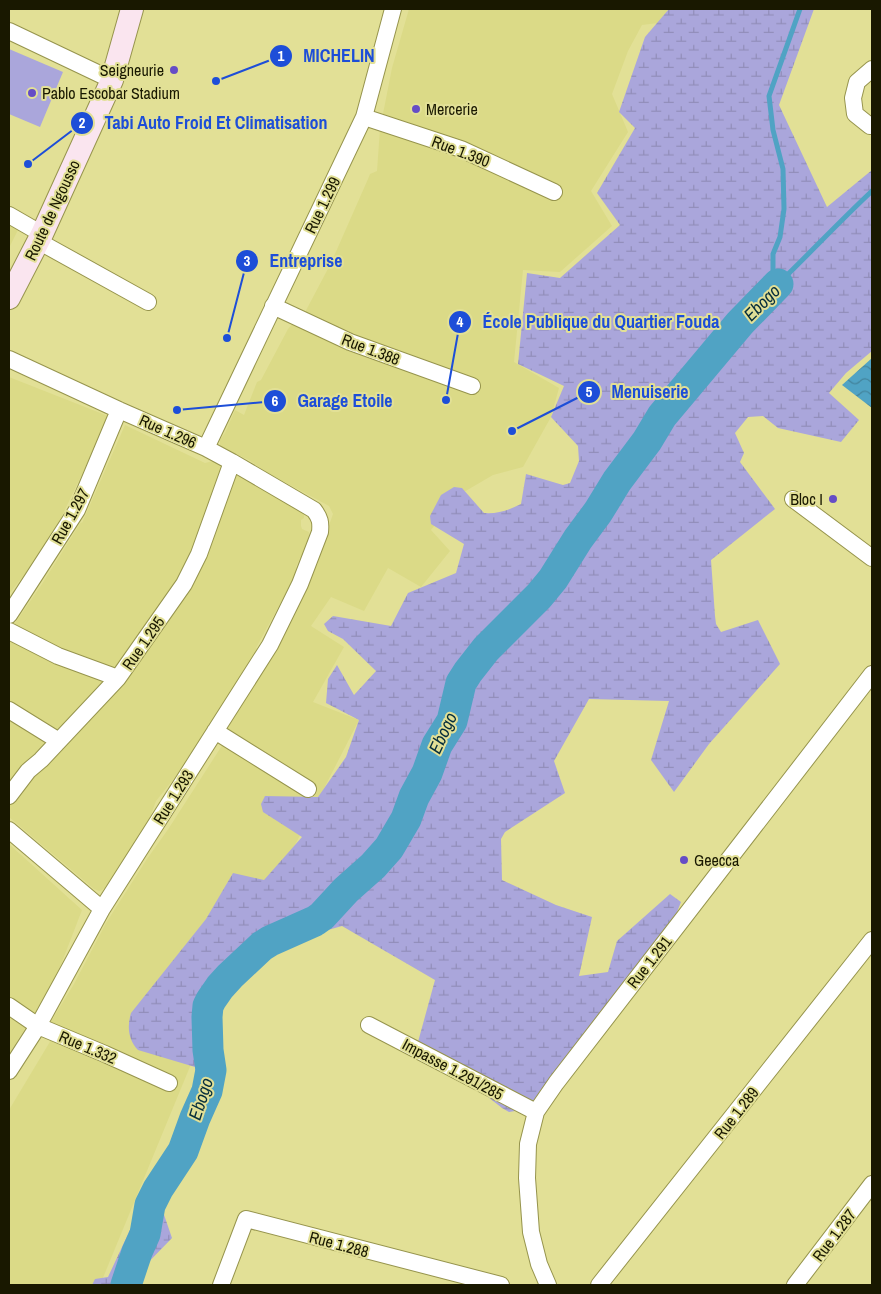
<svg xmlns="http://www.w3.org/2000/svg" width="881" height="1294" viewBox="0 0 881 1294" font-family="'Archivo Narrow',sans-serif">
	<style>
		.built { fill: #dbda87 }
		.wetland { fill: url(#wetland-marsh) }
		.pitch { fill: #aaa6db }
		.water { fill: url(#water-waves) }
		.lines { fill: none; stroke-linecap: round; stroke-linejoin: round }
		.stream { stroke: #50a3c4; stroke-width: 5 }
		.river { stroke: #50a3c4; stroke-width: 31 }
		.street-casing { stroke: #96944d; stroke-width: 18 }
		.secondary-casing { stroke: #96944d; stroke-width: 24 }
		.street { stroke: #fff; stroke-width: 16 }
		.secondary { stroke: #fae5ef; stroke-width: 22 }
		.poi-dot { fill: #654dc6; stroke: #e2e096; stroke-width: 2 }
		.labels { text-anchor: middle; stroke-width: 4; stroke-linejoin: round; paint-order: stroke }
		.poi-label { font-size: 16px; fill: #191800; stroke: #e2e096; text-anchor: start }
		.street-label { font-size: 16px; fill: #191800; stroke: #e2e096 }
		.water-label { font-size: 18px; font-style: italic; fill: #062e3c; stroke: #e2e096 }
		.leader { fill: none; stroke: #1d4ed8; stroke-width: 2 }
		.callout-dot { fill: #1d4ed8; stroke: #e2e096; stroke-width: 2 }
		.mark-label { font-size: 15px; text-anchor: middle; font-weight: bold; fill: #fff }
		.callout-label { font-size: 18px; text-anchor: middle; font-weight: bold; fill: #1d4ed8; stroke: #e2e096; stroke-width: 4; stroke-linejoin: round; paint-order: stroke }
	</style>
	<defs>
		<pattern id="wetland-marsh" width="20" height="14" patternUnits="userSpaceOnUse" patternTransform="scale(1.25)"><rect width="20" height="14" fill="#aaa6db"/><path d="M1 5h8M5 5V1M11 12h8M15 12V8" fill="none" stroke="#928eba"/></pattern>
		<pattern id="water-waves" width="16" height="10" patternUnits="userSpaceOnUse" patternTransform="scale(1.25)"><rect width="16" height="10" fill="#50a3c4"/><path d="M0 5q4-4 8 0t8 0" fill="none" stroke="#42849d"/></pattern>
	</defs>
	<rect width="100%" height="100%" fill="#e2e096"/>
	<path class="built" d="M409 9H671L666 22 642 25 628 51 612 94 628 132 591 191 612 226 560 272 523 270 514 362 559 388 551 417 523 467 493 475 457 496 431 530 450 551 421 587 388 568 364 611 331 597 311 626 344 647 313 702 359 720 273 888 215 911 196 1052 100 1285H9V1110L51 1040 50 1023 74 984 106 923 147 859 169 828 223 744 218 738 292 613 300 602 318 563 327 531 333 514 329 506 268 473 249 460 223 448 220 445V440L225 433 235 410 244 415 257 382 261 380 288 329 294 322 302 318 331 263 368 179 370 174 377 171 380 129 392 68Z
		M9 223 19 228 9 248Z
		M9 377 108 416 85 468 61 518 33 564 9 594Z
		M125 425 205 463 222 459 304 512V518L301 520V526L302 529 309 532 308 543 303 557 300 558 296 567 298 571 256 648 260 651 193 755 156 801 148 823 106 887 102 890 99 891 94 889 9 817V632L42 584 81 522 82 523Z
		M9 844 82 910 62 962 48 992 9 1054Z"/>
	<path class="wetland" d="M669 9H814L779 105 827 207 872 170V351L846 373 829 393 859 420 841 442 778 428 763 416 748 417 735 433 744 453 740 462 775 509 711 560 715 616 716 624 721 632 758 620 780 664 709 744 674 792 651 760 669 701 589 699 554 761 565 793 505 832 501 839 502 880 556 905 592 917 579 976 608 972 617 941 670 894 681 902 675 917 533 1108 509 1112 502 1108 418 1042 435 980 342 926 293 940 244 977 216 1004 215 1045 217 1087 207 1123 160 1203 172 1238 138 1273 135 1285H92L95 1279 108 1277 184 1114 195 1093V1067L138 1050C128 1040 127 1026 131 1013L206 919 233 873 264 880 302 837 263 812 261 804 265 796 318 797 346 757 359 720 326 703 328 679 337 665 354 695 376 671 343 639 328 631 324 624 333 616 391 626 408 593 456 573 464 544 431 524 430 516 441 495 454 487 462 488 484 513C498 514 509 510 521 504L526 474 563 485 570 483 579 461 578 446 551 417 564 386 518 364 527 273 560 278 620 225 597 193 635 128 619 112 645 37Z"/>
	<path class="pitch" d="M9 49 63 72 40 127 9 114Z"/>
	<path class="water" d="M872 358V408L842 385Z"/>
	<g class="lines">
		<path class="stream" d="M800 9 769 96 773 130 783 169 784 209 780 237 773 254V271L778 284C810 253 840 221 872 191"/>
		<path class="river" d="M126 1285 137 1252 145 1234 150 1205 158 1189 183 1151 195 1118 207 1091 211 1070 208 1050 207 1017 208 1006 211 1000 220 987 230 976 262 946 270 941 315 921 322 916 346 890 373 866 389 848 406 819 414 797 427 773 437 745 452 721 461 683 468 672 486 649 539 596 553 579 578 539 598 512 617 481 647 441 662 416 740 323 778 284"/>
		<defs>
			<path id="street" d="M9 31 112 80
				M872 69 857 82 853 98 855 114 870 126 872 125
				M364 117 461 149 554 192
				M9 215 42 234
				M38 241 148 302
				M273 306 350 342 472 386
				M9 359 119 410 206 448 232 462 314 510C320 518 321 522 320 532L300 584 270 645 102 909 38 1026 9 1071
				M206 448 364 117 393 9
				M793 499 872 558
				M9 615 77 510 119 410
				M9 631 58 656 118 678
				M9 710 59 741
				M215 731 308 789
				M9 796 28 771 41 760 118 678 184 584 199 554 232 462
				M9 830 102 909
				M9 1006 38 1026 105 1054 169 1083
				M369 1025 536 1112
				M221 1285 246 1219 501 1285
				M548 1285 539 1264 531 1232 527 1178 528 1144 536 1112 556 1083 872 674
				M599 1285 872 940
				M795 1285 872 1184"/>
			<path id="secondary" d="M9 298 42 234 112 80 132 9"/>
		</defs>
		<use href="#street" class="street-casing"/>
		<use href="#secondary" class="secondary-casing"/>
		<use href="#street" class="street"/>
		<use href="#secondary" class="secondary"/>
	</g>
	<g class="poi-dot">
		<circle cx="174" cy="70" r="5"/>
		<circle cx="32" cy="93" r="5"/>
		<circle cx="416" cy="109" r="5"/>
		<circle cx="833" cy="499" r="5"/>
		<circle cx="684" cy="860" r="5"/>
	</g>
	<g class="labels">
		<g class="poi-label">
			<text x="164" y="76" text-anchor="end">Seigneurie</text>
			<text x="42" y="99">Pablo Escobar Stadium</text>
			<text x="426" y="115">Mercerie</text>
			<text x="823" y="505" text-anchor="end">Bloc I</text>
			<text x="694" y="866">Geecca</text>
		</g>
		<g class="street-label">
			<text transform="translate(461 151) rotate(21)" y="6">Rue 1.390</text>
			<text transform="translate(322 205) rotate(-64)" y="6">Rue 1.299</text>
			<text transform="translate(52 210) rotate(-65)" y="6">Route de Ngousso</text>
			<text transform="translate(371 349) rotate(21)" y="6">Rue 1.388</text>
			<text transform="translate(168 431) rotate(24)" y="6">Rue 1.296</text>
			<text transform="translate(70 516) rotate(-61)" y="6">Rue 1.297</text>
			<text transform="translate(143 643) rotate(-55)" y="6">Rue 1.295</text>
			<text transform="translate(173 797) rotate(-58)" y="6">Rue 1.293</text>
			<text transform="translate(649 962) rotate(-52)" y="6">Rue 1.291</text>
			<text transform="translate(88 1047) rotate(23)" y="6">Rue 1.332</text>
			<text transform="translate(453 1069) rotate(28)" y="6">Impasse 1.291/285</text>
			<text transform="translate(736 1113) rotate(-52)" y="6">Rue 1.289</text>
			<text transform="translate(834 1235) rotate(-53)" y="6">Rue 1.287</text>
			<text transform="translate(339 1244) rotate(15)" y="6">Rue 1.288</text>
		</g>
		<g class="water-label">
			<text transform="translate(762 303) rotate(-45)" y="6">Ebogo</text>
			<text transform="translate(443 733) rotate(-65)" y="6">Ebogo</text>
			<text transform="translate(201 1099) rotate(-72)" y="6">Ebogo</text>
		</g>
	</g>
	<path class="leader" d="M216 81L281 56M28 164L82 123M227 338L247 261M446 400L460 322M512 431L589 392M177 410L275 401"/>
	<g class="callout-dot">
		<circle cx="216" cy="81" r="5"/>
		<circle cx="28" cy="164" r="5"/>
		<circle cx="227" cy="338" r="5"/>
		<circle cx="446" cy="400" r="5"/>
		<circle cx="512" cy="431" r="5"/>
		<circle cx="177" cy="410" r="5"/>
		<circle cx="281" cy="56" r="12"/>
		<circle cx="82" cy="123" r="12"/>
		<circle cx="247" cy="261" r="12"/>
		<circle cx="460" cy="322" r="12"/>
		<circle cx="589" cy="392" r="12"/>
		<circle cx="275" cy="401" r="12"/>
	</g>
	<g class="mark-label">
		<text x="281" y="61">1</text>
		<text x="82" y="128">2</text>
		<text x="247" y="266">3</text>
		<text x="460" y="327">4</text>
		<text x="589" y="397">5</text>
		<text x="275" y="406">6</text>
	</g>
	<g class="callout-label">
		<text x="339" y="62">MICHELIN</text>
		<text x="216" y="129">Tabi Auto Froid Et Climatisation</text>
		<text x="306" y="267">Entreprise</text>
		<text x="601" y="328">École Publique du Quartier Fouda</text>
		<text x="650" y="398">Menuiserie</text>
		<text x="345" y="407">Garage Etoile</text>
	</g>
	<rect width="881" height="1294" fill="none" stroke="#191800" stroke-width="20"/>
</svg>
